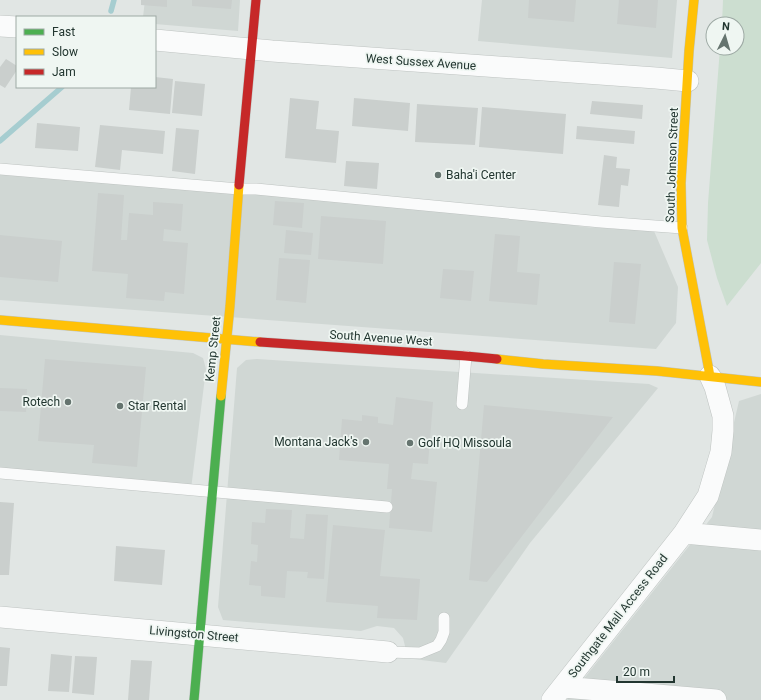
<svg xmlns="http://www.w3.org/2000/svg" width="761" height="700" viewBox="0 0 761 700" font-family="Roboto,sans-serif">
	<style>
		.built { fill: #d0d7d4 }
		.green { fill: #ccded0 }
		.lines { fill: none; stroke-linecap: round; stroke-linejoin: round }
		.stream { stroke: #a6cdd0; stroke-width: 5.5 }
		.building { fill: #cacfcd }
		.lane-casing { stroke: #bec3c1; stroke-width: 12 }
		.street-casing { stroke: #bec3c1; stroke-width: 22 }
		.fast-casing { stroke: #bec4c1; stroke-width: 10 }
		.slow-casing { stroke: #bec4c1; stroke-width: 10 }
		.jam-casing { stroke: #bec4c1; stroke-width: 10 }
		.lane { stroke: #fafbfb; stroke-width: 11 }
		.street { stroke: #fafbfb; stroke-width: 21 }
		.fast { stroke: #4caf50; stroke-width: 9 }
		.slow { stroke: #ffc107; stroke-width: 9 }
		.jam { stroke: #c62828; stroke-width: 9 }
		.poi-dot { fill: #65746f; stroke: #eff6f2; stroke-width: 1.5 }
		.labels { text-anchor: middle; stroke-width: 3.5; stroke-linejoin: round; paint-order: stroke }
		.street-label { font-size: 12px; fill: #223630; stroke: #eff6f2 }
		.poi-label { font-size: 12px; fill: #223630; stroke: #eff6f2; text-anchor: start }
	</style>
	<rect width="100%" height="100%" fill="#e1e6e4"/>
	<path class="built" d="M145 0H240L238 31 155 24V17H143Z
		M482 0H677L672 58 478 41Z
		M0 171 256 194 554 222 584 227 654 231 678 287 676 323 656 349 0 300Z
		M0 335 193 353 203 358 206 369 191 489 0 473Z
		M257 359 649 384 658 388 530 543 446 663 405 658V646L403 638 394 628 377 626 361 631 223 620 218 607 237 368 246 360Z
		M761 394V700H567L712 517 739 401Z"/>
	<path class="green" d="M723 0H761V263L727 306 717 278 707 240 708 203 720 48H737V24H722Z"/>
	<g class="lines">
		<path class="stream" d="M111 11 114 0
			M0 141 62 87"/>
	</g>
	<path class="building" d="M141 0H167V7L141 5Z
		M192 0H232L231 9 192 6Z
		M529 0H576L574 22 528 18Z
		M619 0H658L656 28 617 24Z
		M6 59 17 66V70L5 88 0 85V67Z
		M155 77 173 79 170 114 129 110 131 87H155Z
		M175 81 205 84 202 116 172 113Z
		M290 98 319 101 316 129 339 131 336 163 285 158Z
		M354 98 410 103 408 131 352 126Z
		M592 101 643 105 642 119 590 114Z
		M417 104 478 108 475 145 415 142Z
		M482 107 566 114 563 154 479 147Z
		M37 123 80 127 78 151 35 148Z
		M100 125 165 131 163 154 122 150 120 170 95 167Z
		M577 126 635 131 634 144 576 139Z
		M176 128 199 130 195 174 172 171Z
		M604 155 617 157 616 168 630 169 628 186 621 185 619 207 598 205Z
		M346 161 379 163 377 189 344 186Z
		M98 193 124 195 121 240H127L129 213 153 215V202L183 204 181 231 164 229 163 241 188 243 184 294 165 292 164 301 126 298 128 274 92 271Z
		M275 201 304 203 302 228 273 225Z
		M321 216 386 221 383 264 318 259Z
		M286 230 313 233 311 255 284 253Z
		M495 234 520 236 517 272 540 274 537 305 489 301Z
		M0 235 62 241 58 282 0 277Z
		M279 258 310 260 306 303 276 300Z
		M614 262 641 264 635 324 609 322Z
		M443 269 474 271 471 301 440 298Z
		M45 359 146 367 137 467 92 463 94 445 38 441Z
		M0 388 27 389 26 412 0 411Z
		M396 397 433 402 428 464 413 463 411 479 437 482 432 532 389 528 392 489H387L389 464 339 460 342 419 362 421V415L378 417V423L393 425Z
		M484 405 613 417 487 582 469 580Z
		M0 502 14 503 9 575H0Z
		M266 509 292 510 290 538 304 539 306 514 328 515 324 579 307 578 308 572 287 571 285 598 261 596V586L249 585 251 561 257 562 258 545 251 544 252 522 265 523Z
		M333 525 385 530 380 576 420 579 417 620 377 618 378 606 326 602Z
		M116 546 165 550 162 585 114 581Z
		M0 647 10 648 7 686H0Z
		M51 654 72 656 69 692 48 691Z
		M75 656 97 657 94 695 72 693Z
		M131 660 152 661 149 700H128Z"/>
	<g class="lines">
		<defs>
			<path id="lane" d="M0 169 239 189H256L601 222 682 228
				M462 404 466 356
				M0 473 387 507
				M388 652 420 653 437 646 441 640 444 632V618"/>
			<path id="street" d="M0 26 17 27
				M155 40 272 51 656 78 688 81
				M684 533 708 496 721 452 723 431V416L715 387 710 376
				M0 617 388 652
				M563 687 716 700
				M552 700 684 533 761 540"/>
			<path id="fast" d="M194 700 221 396"/>
			<path id="slow" d="M694 0 689 51 681 183 682 228 710 376
				M0 320 260 342
				M497 359 543 364 657 371 761 382
				M221 396 230 306 239 185"/>
			<path id="jam" d="M239 185 256 0
				M260 342 466 356 497 359"/>
		</defs>
		<use href="#lane" class="lane-casing"/>
		<use href="#street" class="street-casing"/>
		<use href="#fast" class="fast-casing"/>
		<use href="#slow" class="slow-casing"/>
		<use href="#jam" class="jam-casing"/>
		<use href="#lane" class="lane"/>
		<use href="#street" class="street"/>
		<use href="#fast" class="fast"/>
		<use href="#slow" class="slow"/>
		<use href="#jam" class="jam"/>
	</g>
	<g class="poi-dot">
		<circle cx="438" cy="175" r="4"/>
		<circle cx="68" cy="402" r="4"/>
		<circle cx="120" cy="406" r="4"/>
		<circle cx="366" cy="442" r="4"/>
		<circle cx="410" cy="443" r="4"/>
	</g>
	<g class="labels">
		<g class="street-label">
			<text transform="translate(421 62) rotate(4)" y="4">West Sussex Avenue</text>
			<text transform="translate(672 165) rotate(-88)" y="4">South Johnson Street</text>
			<text transform="translate(381 338) rotate(4)" y="4">South Avenue West</text>
			<text transform="translate(213 349) rotate(-84)" y="4">Kemp Street</text>
			<text transform="translate(618 616) rotate(-52)" y="4">Southgate Mall Access Road</text>
			<text transform="translate(194 634) rotate(5)" y="4">Livingston Street</text>
		</g>
		<g class="poi-label">
			<text x="446" y="179">Baha'i Center</text>
			<text x="60" y="406" text-anchor="end">Rotech</text>
			<text x="128" y="410">Star Rental</text>
			<text x="358" y="446" text-anchor="end">Montana Jack's</text>
			<text x="418" y="447">Golf HQ Missoula</text>
		</g>
	</g>
	<rect x="16" y="16" width="140" height="72" fill="#eff6f2" stroke="#9da9a4"/>
	<rect x="24" y="29" width="20" height="6" fill="#4caf50" stroke="#9da9a4"/>
	<text x="52" y="36" font-size="12" fill="#223630">Fast</text>
	<rect x="24" y="49" width="20" height="6" fill="#ffc107" stroke="#9da9a4"/>
	<text x="52" y="56" font-size="12" fill="#223630">Slow</text>
	<rect x="24" y="69" width="20" height="6" fill="#c62828" stroke="#9da9a4"/>
	<text x="52" y="76" font-size="12" fill="#223630">Jam</text>
	<g transform="translate(725 36) rotate(5)"><circle r="19" fill="#eff6f2" stroke="#9da9a4"/>
	<path d="M0-3L7 15L0 10L-7 15Z" fill="#65746f"/>
	<text y="-6" font-size="11" font-weight="bold" text-anchor="middle" fill="#223630">N</text>
	</g>
	<path d="M617 676v6h57v-6" fill="none" stroke="#223630" stroke-width="2"/>
	<text x="623" y="676" font-size="12" fill="#223630" stroke="#eff6f2" stroke-width="3" paint-order="stroke">20 m</text>
</svg>
